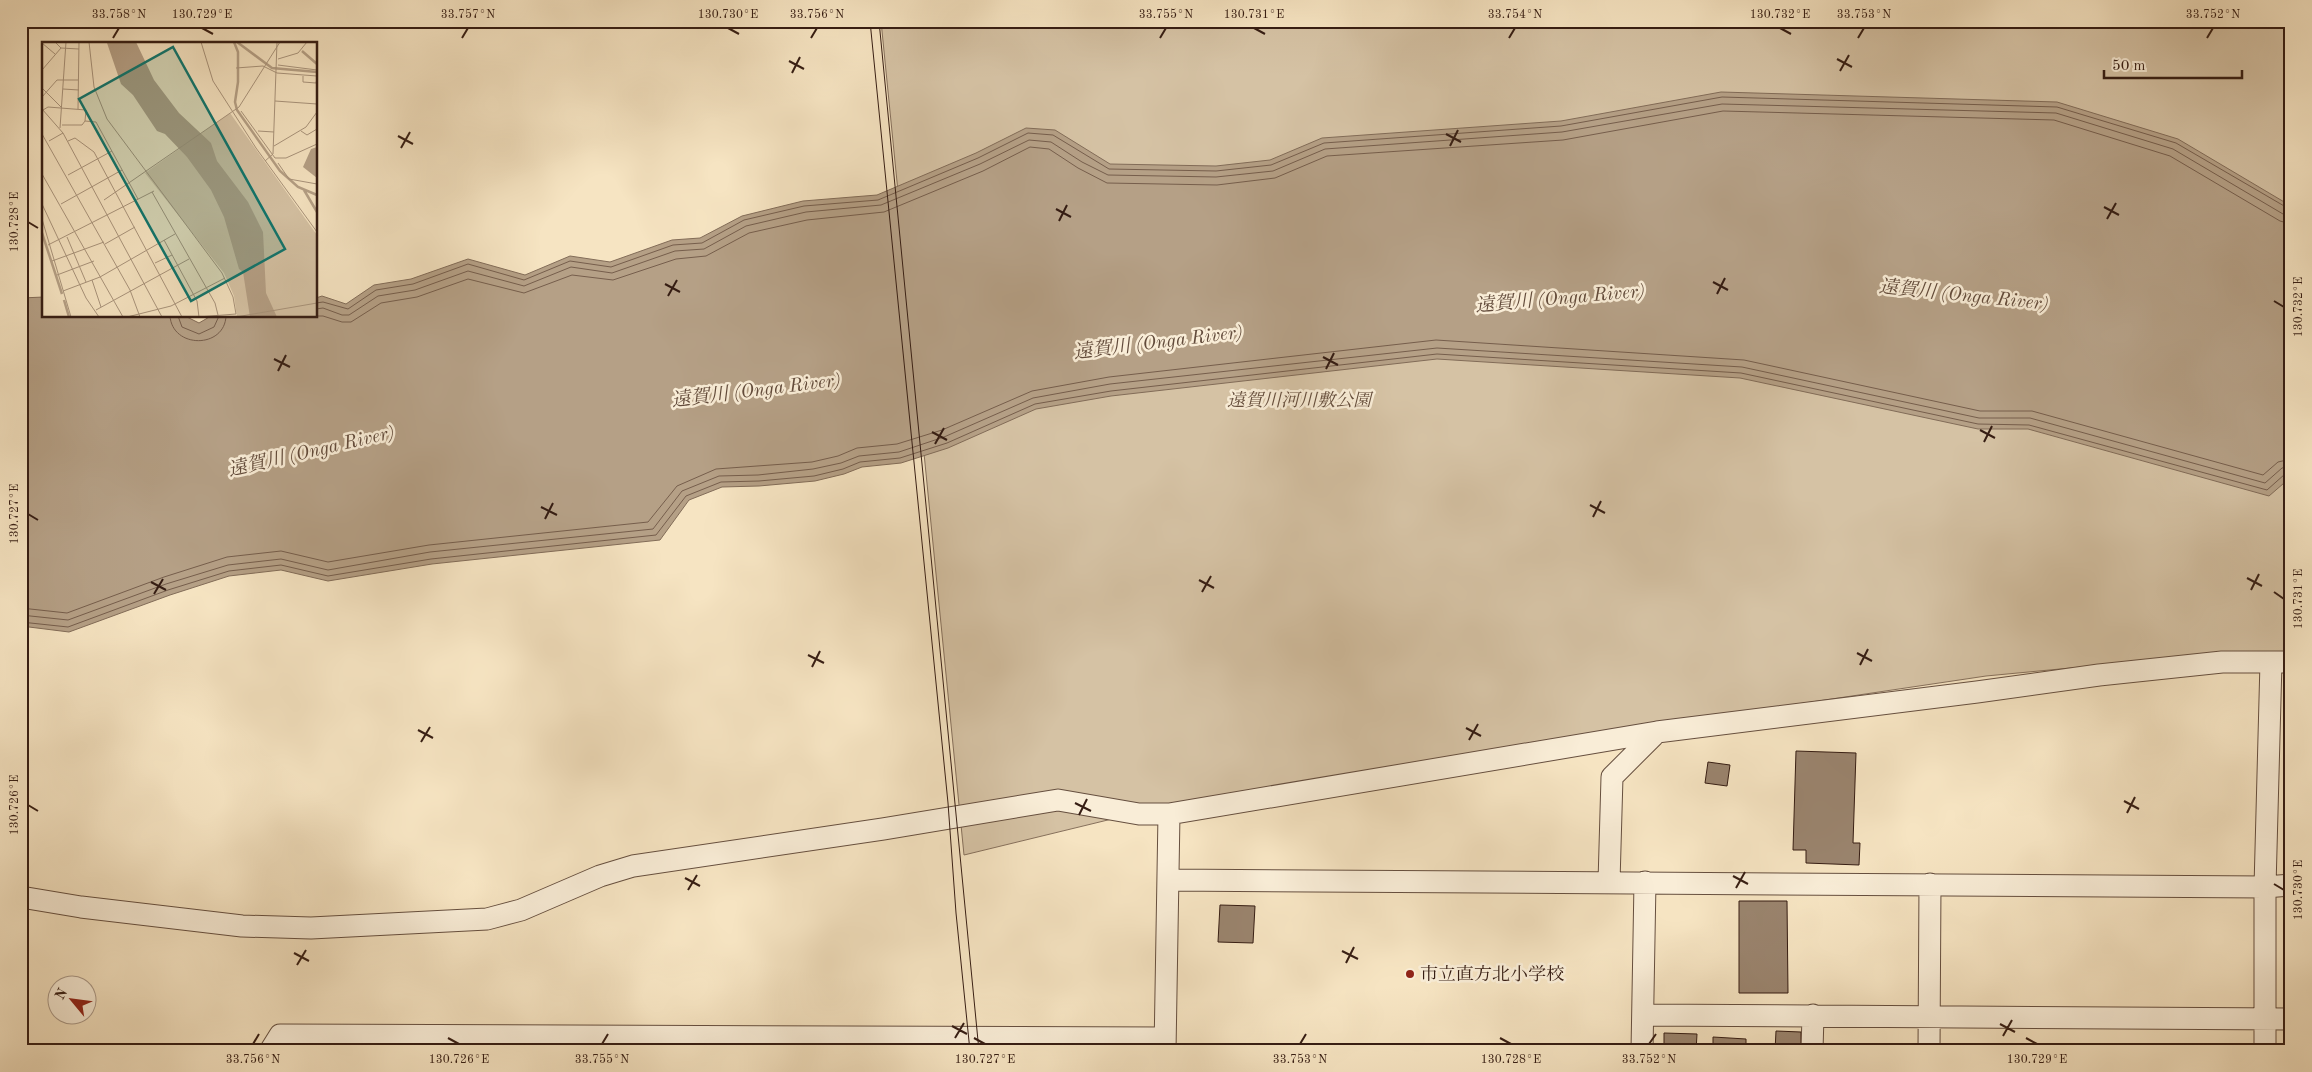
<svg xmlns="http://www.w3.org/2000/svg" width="2312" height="1072" viewBox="0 0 2312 1072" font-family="'Old Standard TT','Noto Serif JP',serif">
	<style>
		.park { fill: #d5c2a4; stroke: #86705c }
		.water { fill: #b5a086; stroke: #826c58 }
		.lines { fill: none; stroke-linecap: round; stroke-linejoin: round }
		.shore { stroke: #765e4c; stroke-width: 1 }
		.building { fill: #9a846e; stroke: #361d13 }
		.minor-casing { stroke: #664f3f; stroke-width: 23 }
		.minor { stroke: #f9edd7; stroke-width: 21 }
		.tram { stroke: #361d13; stroke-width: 1 }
		.ticks { fill: none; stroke: #361d13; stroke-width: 2 }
		.poi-dot { fill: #8f2418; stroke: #f9edd7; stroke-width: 2 }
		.labels { text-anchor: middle; stroke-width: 5; stroke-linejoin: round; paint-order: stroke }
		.park-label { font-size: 18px; font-style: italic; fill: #664f3e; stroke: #f9edd7 }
		.poi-label { font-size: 18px; fill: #361d13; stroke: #f9edd7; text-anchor: start }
		.water-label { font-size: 19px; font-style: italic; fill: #624b3b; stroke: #f9edd7 }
		.inset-river { fill: none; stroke: #b5a086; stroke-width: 2.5 }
		.inset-road { fill: none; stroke: #a9947c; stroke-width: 1 }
		.view { fill: #0f766e; fill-opacity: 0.15; stroke: #0f766e; stroke-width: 2.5 }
		.inset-edge { fill: none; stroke: #361d13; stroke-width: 2.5 }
		.neatline { fill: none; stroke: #361d13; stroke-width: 2 }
		.ticks-label { font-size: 12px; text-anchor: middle; fill: #361d13 }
	</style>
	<rect width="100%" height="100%" fill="#f6e4c2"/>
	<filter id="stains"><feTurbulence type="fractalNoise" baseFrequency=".004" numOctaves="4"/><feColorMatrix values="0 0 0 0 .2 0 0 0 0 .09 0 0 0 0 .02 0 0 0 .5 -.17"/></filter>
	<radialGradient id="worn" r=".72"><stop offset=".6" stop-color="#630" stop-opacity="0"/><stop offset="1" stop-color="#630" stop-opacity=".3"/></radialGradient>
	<path class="park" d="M881 21H2291V652L2229 653 1986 676 1664 724 1190 800 964 855Z"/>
	<path class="water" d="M1721 92 2057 102 2178 139 2291 206V477L2269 496 2028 429H1978L1740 378 1437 359 1111 396 1036 409 948 448 901 463 862 467 844 474 815 481 759 486 722 487 689 500 660 540 432 564 328 581 281 570 229 576 170 595 69 632 21 626V298L44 297V316H185L199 323 211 316H316V298L322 296 346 304 374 285 411 279 468 259 525 275 570 256 610 262 672 240 700 238 742 216 803 201 877 195 976 153 1026 128 1055 130 1110 164 1216 166 1270 160 1322 138 1561 121Z"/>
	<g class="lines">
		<path class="shore" d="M316 303 323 302 348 309 376 290 413 284 468 264 524 280 570 261 611 267 673 245 702 243 744 220 804 206 878 200 978 158 1028 133 1053 135 1109 169 1216 171 1271 165 1324 143 1561 126 1722 97 2057 107 2176 143 2291 210
			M316 309 323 308 342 315H349L378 296 415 290 468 271 524 286 571 267 612 273 675 251 704 249 746 226 806 212 881 205 980 164 1029 140 1051 142 1082 162 1108 175 1216 177 1273 171 1325 149 1562 132 1722 104 2056 113 2173 149 2283 214 2291 216
			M170 316C172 349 225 349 226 316
			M178 316 182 327 199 334 214 327 219 316
			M314 316H323L342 322H351L381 303 417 297 468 279 524 293 572 275 613 280 676 259 706 256 749 233 807 220 884 212 983 171 1030 147 1049 149 1078 168 1107 183 1217 185 1275 178 1327 156 1563 140 1723 111 2054 120 2170 156 2280 221 2291 224
			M21 608 67 613 164 577 227 557 281 551 328 562 429 545 648 522 677 486 716 469 812 462 838 456 857 448 897 444 942 430 1032 391 1109 377 1436 340 1744 360 1980 411H2032L2263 475 2278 462 2291 459
			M21 615 68 620 166 584 228 565 281 559 328 570 430 552 653 529 682 491 719 476 758 475 813 469 841 463 859 456 899 452 944 437 1033 398 1110 384 1437 348 1742 367 1979 418H2030L2265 483 2282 468 2291 466
			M21 622 68 627 168 590 229 571 281 565 328 576 431 559 656 535 686 496 721 482 759 481 814 476 843 469 860 462 900 458 947 443 1035 404 1111 391 1437 354 1741 373 1978 424 2029 425 2267 490 2285 474 2291 472"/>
	</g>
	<path class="building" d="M1796 751 1856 753 1853 843H1860L1859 865 1806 863V850H1793Z
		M1708 762 1730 765 1727 786 1705 783Z
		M1739 901H1787L1788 993H1739Z
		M1220 905 1255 906 1253 943 1218 942Z
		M1776 1031 1801 1032V1051H1775Z
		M1664 1033 1697 1034 1696 1051H1664Z
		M1713 1037 1746 1039V1051H1713Z"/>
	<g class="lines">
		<defs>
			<path id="minor" d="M1169 880 2265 887 2291 885
				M1609 882 1612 777 1657 732
				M21 897 81 907 242 926 311 928 487 919 521 910 600 876 633 866 883 829 1058 800 1139 814H1169L1657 732 1977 692 2099 675 2222 662H2291
				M1643 1015 2291 1019
				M270 1051 280 1035 1165 1038
				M1165 1051 1169 814
				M1642 1051 1645 882
				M1812 1051 1813 1015
				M1929 1051 1930 884
				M2265 1051V887L2271 662"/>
		</defs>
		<use href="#minor" class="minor-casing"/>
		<use href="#minor" class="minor"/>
		<path class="tram" d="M870 21 948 803 956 913 970 1051
			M879 21 979 1051"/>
	</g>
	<path class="ticks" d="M202 28 213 34M728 28 739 34M1254 28 1265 34M1780 28 1791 34M113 38 119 28M462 38 468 28M811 38 817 28M1160 38 1166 28M1509 38 1515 28M1858 38 1864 28M2207 38 2213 28M1837 59 1852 67M789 61 804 69M1840 71 1849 55M792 73 800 57M1446 134 1461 142M398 136 413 144M1450 146 1458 130M401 148 410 132M2104 207 2119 215M1056 209 1071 217M2107 219 2116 203M1059 221 1067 205M28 222 38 228M1713 282 1728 290M665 284 680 292M1717 294 1725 278M668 296 677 280M2274 301 2284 307M1323 357 1338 365M274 359 290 367M1326 369 1334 353M278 371 286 355M1980 430 1995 438M932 432 947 440M1984 442 1992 426M935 444 944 428M1590 505 1605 513M541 507 557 515M28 514 38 520M1593 517 1601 501M545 519 553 503M2247 578 2262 586M1199 580 1214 588M151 582 166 590M2251 590 2259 574M1202 592 1211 576M2274 592 2284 599M154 594 163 579M1857 653 1872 661M808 655 824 663M1860 665 1868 649M812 667 820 651M1466 728 1481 736M418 730 433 738M1469 740 1478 724M421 742 430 727M2124 801 2139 809M1075 803 1091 811M28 805 38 811M2127 813 2135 797M1079 815 1087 799M1733 876 1748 884M685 878 700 886M2274 884 2284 890M1736 888 1745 872M688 890 697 875M1342 951 1358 959M294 953 309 961M1346 963 1354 947M297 965 306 950M2000 1024 2015 1032M952 1026 967 1034M2003 1036 2012 1020M448 1038 459 1044M955 1038 964 1023M974 1038 985 1044M1500 1038 1511 1044M2026 1038 2037 1044M253 1044 259 1034M602 1044 608 1034M1300 1044 1306 1034M1649 1044 1656 1034"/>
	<circle class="poi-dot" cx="1410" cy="974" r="5"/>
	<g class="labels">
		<g class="park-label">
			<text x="1299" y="406">遠賀川河川敷公園</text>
		</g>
		<g class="poi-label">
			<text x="1420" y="980">市立直方北小学校</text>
		</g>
		<g class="water-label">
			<text transform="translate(1964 294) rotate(6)" y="7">遠賀川 (Onga River)</text>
			<text transform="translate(1560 297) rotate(-5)" y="7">遠賀川 (Onga River)</text>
			<text transform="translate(1158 341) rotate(-7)" y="7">遠賀川 (Onga River)</text>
			<text transform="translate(756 389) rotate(-7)" y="7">遠賀川 (Onga River)</text>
			<text transform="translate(311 450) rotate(-13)" y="7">遠賀川 (Onga River)</text>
		</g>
	</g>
	<g transform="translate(42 42)">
		<rect width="275" height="275" fill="#f6e4c2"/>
		<path d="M188 71 275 193V275H195L192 254 182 231 103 131Z" fill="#d5c2a4"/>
		<path d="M94 0 112 38 137 71 169 101 175 119 206 160 221 190 224 251 235 275H208L201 230 197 227 182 175 169 148 145 115 123 92 115 89 91 53 79 42 65 1ZM275 105V136L261 125 269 107Z" fill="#b5a086"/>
		<path class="inset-river" d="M192 0 196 10V40L193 60 195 68 238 129 256 145 275 153M195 0 230 26 275 30M260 9 275 22M262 148 275 170M0 191 20 252M22 258 27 275"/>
		<path class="inset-road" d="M13 0 19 6 37 7M47 0 52 45 65 77 180 231 191 255 194 272M159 0 171 39 214 106 275 190M0 1 13 12M236 17 256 11 265 0M236 23 275 28M194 26 221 24 235 31 275 34M0 28 19 6M261 34V40L274 41 275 36M0 46 19 65M21 47 37 48M0 55 15 38H36M233 59 275 62M0 67 21 91 120 275M36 67 37 0M1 68 6 65 44 68 43 79 54 80 96 157M199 69 233 116H244L275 102M20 83H40L43 79M18 86 24 0M216 89 232 90M259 89 265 93 275 87M0 92 88 248 98 275M7 99 21 91M26 99 33 96 52 110 140 275M232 104 264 85 275 70M223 119 231 112 235 0M236 121 247 137 275 142M0 132 81 275M26 133 70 109M110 150 173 261 176 273M62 158 197 65 238 0M0 162 44 256 57 275M19 162 80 128M0 177 29 275M25 195 44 240M122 198 155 259 157 275M63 202 93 185M6 203 112 149M10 219 62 200M113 221 130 213M15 233 52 219M50 238 59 265M21 249 58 235 133 192M54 268 147 217M85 275 129 264 183 236M156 275 194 272M194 275 275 261"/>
		<path class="view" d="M131 5 243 207 149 259 37 57Z"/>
		<rect width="275" height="275" class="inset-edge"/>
	</g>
	<rect width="2312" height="1072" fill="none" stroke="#f6e4c2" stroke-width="55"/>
	<g transform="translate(72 1000) rotate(299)"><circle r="24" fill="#f9edd7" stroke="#ab9a89"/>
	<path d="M0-4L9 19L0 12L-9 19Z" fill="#8f2418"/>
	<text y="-8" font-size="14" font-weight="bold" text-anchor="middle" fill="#361d13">N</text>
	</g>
	<path d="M2104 70v8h138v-8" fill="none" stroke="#361d13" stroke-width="2.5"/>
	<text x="2112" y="70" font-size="15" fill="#361d13" stroke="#f9edd7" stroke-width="4" paint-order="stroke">50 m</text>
	<rect x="28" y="28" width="2256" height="1016" class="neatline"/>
	<g class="ticks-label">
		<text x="119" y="18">33.758°N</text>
		<text x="202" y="18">130.729°E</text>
		<text x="468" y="18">33.757°N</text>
		<text x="728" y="18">130.730°E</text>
		<text x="817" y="18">33.756°N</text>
		<text x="1166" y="18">33.755°N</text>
		<text x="1254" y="18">130.731°E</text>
		<text x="1515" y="18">33.754°N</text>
		<text x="1780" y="18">130.732°E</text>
		<text x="1864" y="18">33.753°N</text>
		<text x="2213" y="18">33.752°N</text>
		<text transform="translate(14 222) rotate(-90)" y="4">130.728°E</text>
		<text transform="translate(2298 307) rotate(-90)" y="4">130.732°E</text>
		<text transform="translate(14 514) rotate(-90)" y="4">130.727°E</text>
		<text transform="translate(2298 599) rotate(-90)" y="4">130.731°E</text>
		<text transform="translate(14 805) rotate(-90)" y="4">130.726°E</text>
		<text transform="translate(2298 890) rotate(-90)" y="4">130.730°E</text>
		<text x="253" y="1063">33.756°N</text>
		<text x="459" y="1063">130.726°E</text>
		<text x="602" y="1063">33.755°N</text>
		<text x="985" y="1063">130.727°E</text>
		<text x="1300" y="1063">33.753°N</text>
		<text x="1511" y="1063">130.728°E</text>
		<text x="1649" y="1063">33.752°N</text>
		<text x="2037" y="1063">130.729°E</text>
	</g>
	<rect width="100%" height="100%" filter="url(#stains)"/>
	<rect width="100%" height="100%" fill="url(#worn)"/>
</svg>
